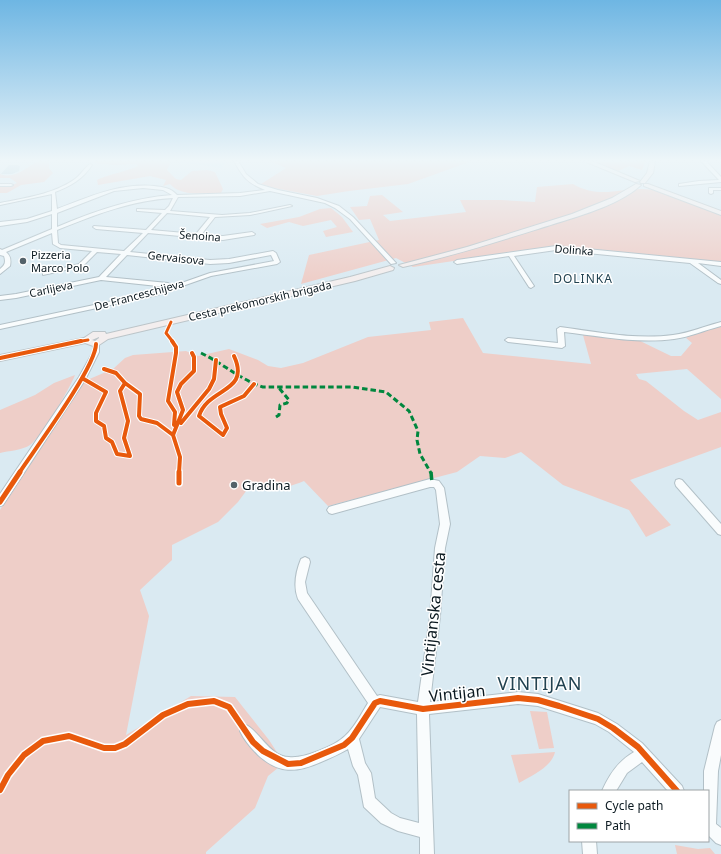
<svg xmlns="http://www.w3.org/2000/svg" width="721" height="854" viewBox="0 0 721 854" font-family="'Noto Sans',sans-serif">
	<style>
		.built { fill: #c7e7f7 }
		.green { fill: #eecec8 }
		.building { fill: #abc9d6 }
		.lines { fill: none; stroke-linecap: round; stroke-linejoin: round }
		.minor-casing { stroke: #b2c0c7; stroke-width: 2 }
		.major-casing { stroke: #bcc5c9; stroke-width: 2 }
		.minor { fill: #f9fcfd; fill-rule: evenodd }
		.major { fill: #f3eeee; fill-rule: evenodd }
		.quiet-far1 { stroke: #00873e; stroke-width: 3; stroke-dasharray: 5.5 3; stroke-linecap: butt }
		.quiet { stroke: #00873e; stroke-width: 3.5; stroke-dasharray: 8 3.5; stroke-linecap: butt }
		.cycleway-far3-casing { stroke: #fff; stroke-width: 5 }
		.cycleway-far2-casing { stroke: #fff; stroke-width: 6 }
		.cycleway-far1-casing { stroke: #fff; stroke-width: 8 }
		.cycleway-casing { stroke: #fff; stroke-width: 9 }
		.cycleway-far3 { stroke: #e8590c; stroke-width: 3 }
		.cycleway-far2 { stroke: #e8590c; stroke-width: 4 }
		.cycleway-far1 { stroke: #e8590c; stroke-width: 5 }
		.cycleway { stroke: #e8590c; stroke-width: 6 }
		.poi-dot { fill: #53626a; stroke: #fff; stroke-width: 1.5 }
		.labels { text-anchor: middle; stroke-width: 3; stroke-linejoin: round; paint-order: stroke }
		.far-street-label { font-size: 11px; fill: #0b1920; stroke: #fff }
		.far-poi-label { font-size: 11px; fill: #0b1920; stroke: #fff; text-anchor: start }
		.far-neighbourhood-label { font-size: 12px; letter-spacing: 1px; fill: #214250; stroke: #fff }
		.poi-label { font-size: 13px; fill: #0b1920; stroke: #fff; text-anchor: start }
		.near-street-label { font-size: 16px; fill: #0b1920; stroke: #fff }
		.near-quarter-label { font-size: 18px; letter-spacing: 1px; fill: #214250; stroke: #fff }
	</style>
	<rect width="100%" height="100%" fill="#daeaf2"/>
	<path class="built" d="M173 161H227L221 168Z"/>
	<path class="green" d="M39 161H49V168L53 173 44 182 21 185 7 193H0V187L10 186 17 183 10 178H0V174C15 180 26 167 39 161Z
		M94 161H171L167 170 176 179 181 180 192 171 207 170 215 172 223 189 221 193C205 193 181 197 170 184L163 186 166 180 150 176 98 185 97 180C101 177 130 170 138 166L136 164 114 165 94 163Z
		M270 161H472L408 184 349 191 317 196 274 188 261 184 286 168Z
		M646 161 642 170 629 166 616 172 592 162Z
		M573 184C603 201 624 185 654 190 672 193 703 207 721 214V263L603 250 548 247 413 267 396 258 301 284 309 255 379 240 370 219 359 220 350 207 367 206 370 196 382 195 403 212 383 215 390 221 466 212 460 200H501L535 202 537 187Z
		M331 208 342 217 353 232 326 237 323 231 337 227 331 220 303 226 289 222 267 228 260 224 299 217 320 209Z
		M463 318 483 353 591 364 583 335 636 339 671 356H681L692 343 686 338 702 329 721 325V399L687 369 636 374 639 379 646 381 684 411 698 420 721 412V447L630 480 671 525 646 537 629 510 563 485 521 452 505 458 480 456 457 472 328 506 304 481C282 490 274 490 252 483L238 502 218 522 172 545V560L140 590 149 616 126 735 191 696 235 697 269 740 284 763 268 776 255 808 206 852V854H0V510L30 459 80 383 113 369 125 358 133 355 186 351 198 356 229 349 258 360 268 366 281 368 303 363 368 337 431 330 429 322Z
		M75 375C69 390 42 436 30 445 23 450 8 451 0 453V410L35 395 54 383Z
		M530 711 547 712 554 748 539 749Z
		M555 752C552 767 531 776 519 783L511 755Z
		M675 845 698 849 710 848 715 854H677Z"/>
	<path class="building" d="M9 165H19L18 166H20L19 171 12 174H1Z"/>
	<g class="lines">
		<defs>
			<path id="minor" d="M234 161H238L246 174 258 184 278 190 317 198 339 206 353 217 396 263 391 264 350 219 335 208 325 203 270 191 240 196 178 197 170 211 222 215 250 213 290 205 292 206 250 215 215 217 201 235 223 236 252 232 255 234 254 235 223 240 148 233 130 252 210 260 229 259 273 251 276 253 280 262 277 264 211 276 157 295 0 329V325L155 292 167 287 101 280 16 298 0 300V296L16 294 99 277 121 254 97 252 83 266 43 275V273L79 264 92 251 60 248 53 244 52 233 6 252C11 256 11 261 10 266L0 274V269C5 265 6 262 4 256L0 255V249L2 250 52 229V214L27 222 0 226V222L27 219 52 211V194L0 205V203C25 198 54 194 75 179 81 175 84 168 90 164L92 165C83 179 71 186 55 192L57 209C89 197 119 183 154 186 163 187 171 188 177 195L240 193 265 190C247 183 243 177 234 161ZM143 188 163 190 172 195C132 198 94 211 57 227V213L114 191ZM173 198 169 206 165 210 137 209V211H139L162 213 146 230 94 226 93 227 96 229 143 233 124 251 61 245 58 243 57 230C95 215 132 200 173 198ZM167 213 210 217 196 234 151 230ZM127 255 210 264 229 263 271 255 274 261 210 273 173 286 168 283 106 277Z
				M701 161H706L721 177V182L679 186V184L699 181 719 180Z
				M0 184H11L13 185 11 186H0Z
				M709 188H721V190H713V193L711 194 709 193Z
				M556 246 721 262V266L698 263 721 280V284L718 283 690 263 556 250 514 256 534 286 531 288 529 287 509 256 457 264 454 262 457 260Z
				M721 322V326C705 330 690 337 674 339 637 344 600 336 564 332L565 346 562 348 508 342 505 340 508 338 558 343 557 329 560 327C598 332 636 340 673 335 690 333 705 326 721 322Z
				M94 342H96L99 344V352L85 380 3 505 0 506V494L79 377 93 352Z
				M430 479 439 481 444 488 450 524 445 548 440 616 430 702 518 692 538 694 598 713 617 724 642 743 682 786 684 791H668L642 762 627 773 616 791H602C609 775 618 761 634 752L609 732 595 724 538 706 518 704 429 714 434 854H420V837L398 831 381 823 364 807 358 775 353 766 348 749C340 754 330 758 321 762 296 773 279 774 258 755 251 748 244 740 240 731L242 727 246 725C254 728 265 745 275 752 279 755 284 757 289 757 303 759 335 746 345 736 355 727 361 714 368 703L298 599C293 586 296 571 301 559L305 557 309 559 310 562 305 582 307 593 377 696 380 695 418 702 430 616 435 548 440 524 436 490 434 487H430L332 514 329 513 327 510 329 507 332 506ZM380 707 417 714 419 823 400 818 391 813 375 798 371 773 365 763 359 739Z
				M679 479 682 480 721 524V535L718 534 676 486 675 483 676 480Z
				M721 720V755L718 771 716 824 721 828V845L716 843 708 835V791H704V771L715 726 717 722Z
				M582 841H596L597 854H583Z"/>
			<path id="major" d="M584 161H592L640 181 635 182Z
				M650 161H655L653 173 645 183H641L640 182 647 173Z
				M636 184 641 185C618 207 568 219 538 229 493 243 449 257 403 267L399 265 467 247 572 214 612 198Z
				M644 184H648L721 211V215L644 186Z
				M390 266 394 268 393 270 355 281 108 339 96 347 85 343 0 361V355L84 338 93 332H105L106 334 350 277ZM99 337V338L95 341 92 340Z"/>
		</defs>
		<use href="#minor" class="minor-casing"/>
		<use href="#major" class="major-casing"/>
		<use href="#minor" class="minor"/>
		<use href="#major" class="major"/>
		<path class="quiet-far1" d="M201 353C222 363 241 380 263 387H352L386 392 409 411 418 431 417 440 420 454 431 473
			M276 417 279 415 280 405 287 403 289 400 279 388"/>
		<path class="quiet" d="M431 472 432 483"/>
		<defs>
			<path id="cycleway-far3" d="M171 322 166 333 173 342
				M76 342 88 340"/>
			<path id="cycleway-far2" d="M172 341 176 347V353L168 401 175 412 174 425
				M234 356C251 393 208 387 199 416L223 435 227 428 221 414 220 407 244 396 254 384
				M0 358 81 341
				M82 378 106 392 96 413V421L104 426 106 438 112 442 117 454 130 456 124 438 128 421 120 391 125 383 116 373 104 369
				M125 383 140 394 139 416 141 419 157 423 173 435
				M181 423 209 389 214 379 216 360
				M19 473C35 449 96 367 96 344
				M179 473 180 457 173 435 183 410 177 392 181 384 194 371V357L192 353"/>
			<path id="cycleway-far1" d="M179 483V472
				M0 502 20 472"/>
			<path id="cycleway" d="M0 790 8 775 24 755 43 741 69 736 104 748H115L125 744 163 715 188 704 214 701 229 707 253 742 263 751 288 764 301 763 344 745 352 738 375 703 380 701 423 709 518 698 538 700 559 706 598 719 613 728 638 747 677 791"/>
		</defs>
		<use href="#cycleway-far3" class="cycleway-far3-casing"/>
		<use href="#cycleway-far2" class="cycleway-far2-casing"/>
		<use href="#cycleway-far1" class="cycleway-far1-casing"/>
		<use href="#cycleway" class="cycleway-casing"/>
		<use href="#cycleway-far3" class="cycleway-far3"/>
		<use href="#cycleway-far2" class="cycleway-far2"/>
		<use href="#cycleway-far1" class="cycleway-far1"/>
		<use href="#cycleway" class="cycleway"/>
	</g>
	<linearGradient id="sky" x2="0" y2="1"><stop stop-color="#6eb6e3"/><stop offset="0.57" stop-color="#eef6f9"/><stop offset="1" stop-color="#eef6f9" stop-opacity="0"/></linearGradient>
	<rect width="721" height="281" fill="url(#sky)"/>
	<g class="poi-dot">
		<circle cx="23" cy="261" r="4"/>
		<circle cx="234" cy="485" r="4"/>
	</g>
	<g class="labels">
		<g class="far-street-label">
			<text transform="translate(200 236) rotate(4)" y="4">Šenoina</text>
			<text transform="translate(574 250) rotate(4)" y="4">Dolinka</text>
			<text transform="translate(176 258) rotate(6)" y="4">Gervaisova</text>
			<text transform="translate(51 289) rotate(-12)" y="4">Carlijeva</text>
			<text transform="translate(139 295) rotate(-15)" y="4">De Franceschijeva</text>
			<text transform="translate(260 301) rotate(-13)" y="4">Cesta prekomorskih brigada</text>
		</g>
		<g class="far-poi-label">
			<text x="31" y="259">Pizzeria<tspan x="31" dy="13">Marco Polo</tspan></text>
		</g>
		<g class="far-neighbourhood-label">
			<text x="583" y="283">DOLINKA</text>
		</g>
		<g class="poi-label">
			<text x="242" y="490">Gradina</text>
		</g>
		<g class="near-street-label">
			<text transform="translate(433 614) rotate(-84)" y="6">Vintijanska cesta</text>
			<text transform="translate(457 693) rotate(-6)" y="6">Vintijan</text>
		</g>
		<g class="near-quarter-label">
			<text x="540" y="690">VINTIJAN</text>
		</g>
	</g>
	<rect x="569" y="790" width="140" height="52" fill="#ffffff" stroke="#9da3a6"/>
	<rect x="577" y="803" width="20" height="6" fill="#e8590c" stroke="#9da3a6"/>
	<text x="605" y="810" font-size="12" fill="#0b1920">Cycle path</text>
	<rect x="577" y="823" width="20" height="6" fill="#00873e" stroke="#9da3a6"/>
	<text x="605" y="830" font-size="12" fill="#0b1920">Path</text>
</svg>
